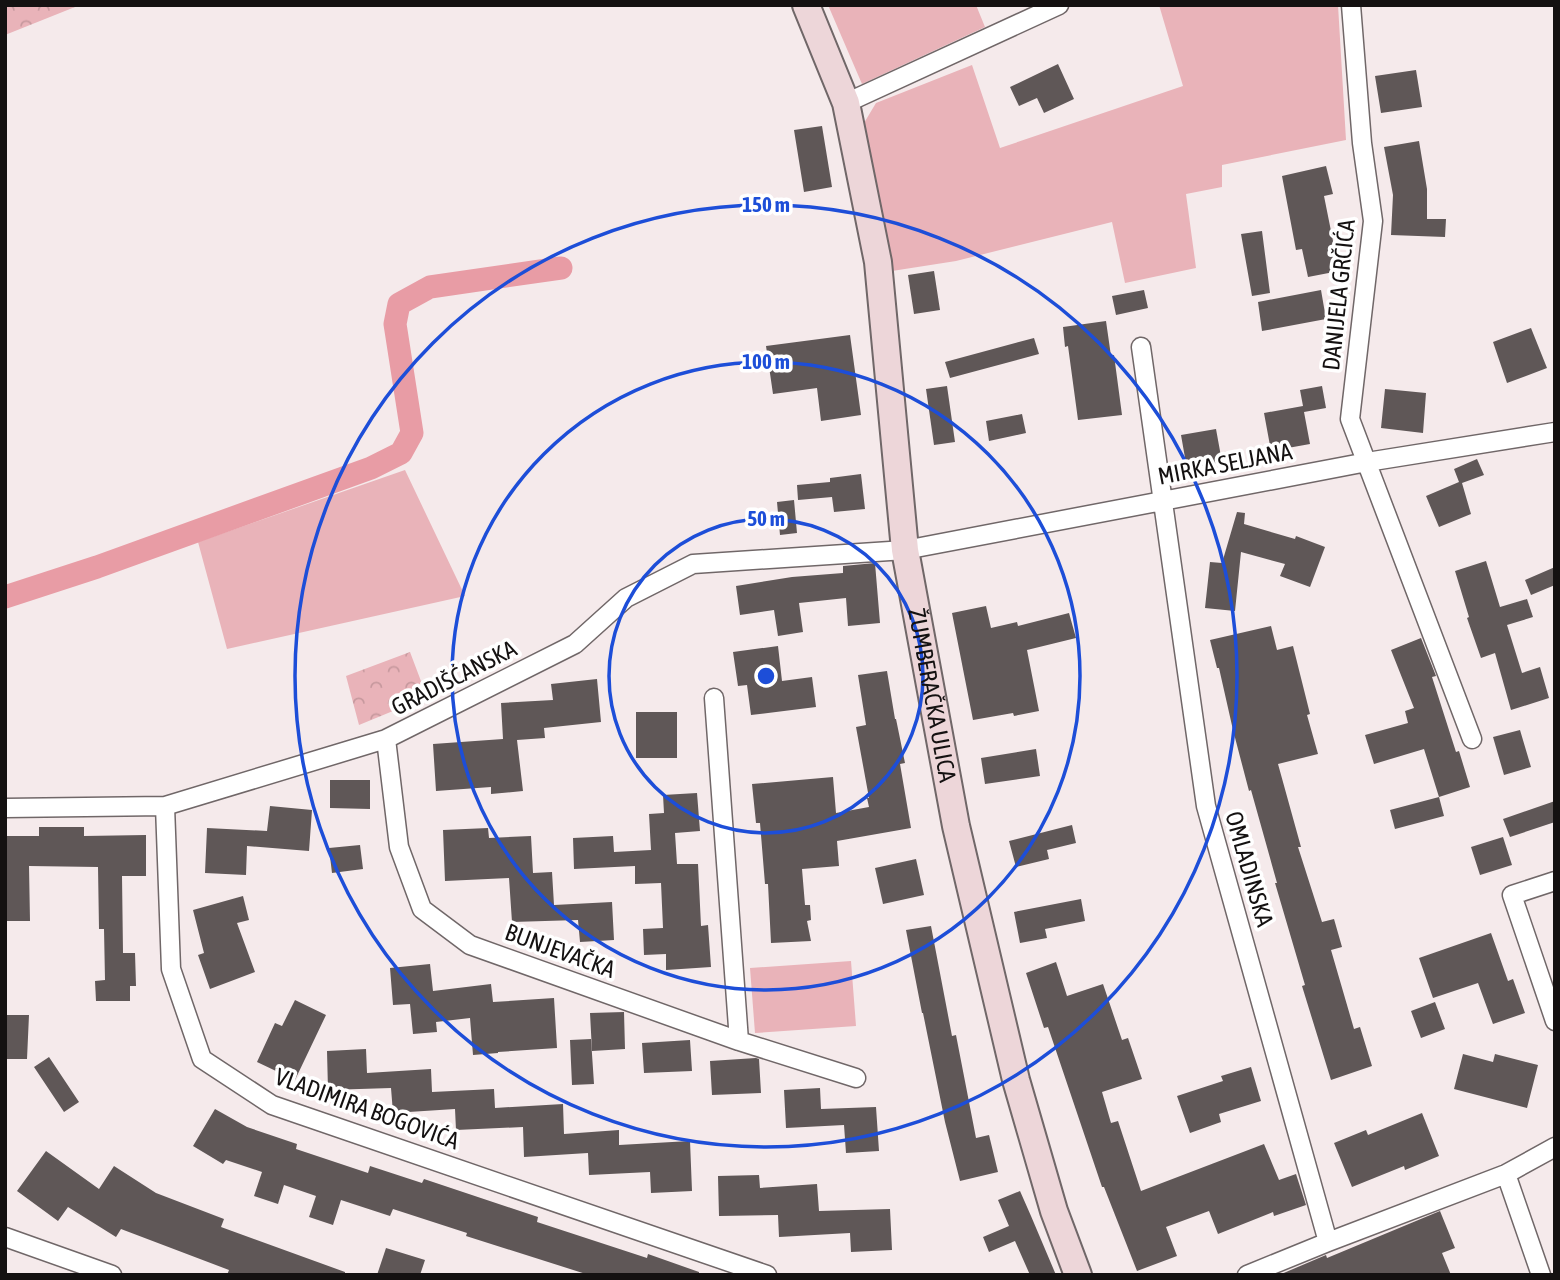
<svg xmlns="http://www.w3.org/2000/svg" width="1560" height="1280" viewBox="0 0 1560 1280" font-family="'Asap Condensed',sans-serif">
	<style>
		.grass { fill: #e9b3b9 }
		.forest { fill: url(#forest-crowns) }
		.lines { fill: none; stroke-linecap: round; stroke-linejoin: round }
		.canal { stroke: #e89ca5; stroke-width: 23 }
		.building { fill: #5f5757 }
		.minor-casing { stroke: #706768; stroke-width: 21 }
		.secondary-casing { stroke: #706768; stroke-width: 30 }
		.minor { stroke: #fff; stroke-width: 18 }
		.secondary { stroke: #edd6d9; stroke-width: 26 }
		.ring { fill: none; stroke: #1d4ed8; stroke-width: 3.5 }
		.labels { text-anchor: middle; stroke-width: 7; stroke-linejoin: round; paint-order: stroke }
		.street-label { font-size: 24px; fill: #141111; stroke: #fff }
		.centre { fill: #1d4ed8; stroke: #fff; stroke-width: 3.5 }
		.ring-label { font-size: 21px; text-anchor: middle; font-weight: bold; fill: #1d4ed8; stroke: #fff; stroke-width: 7; stroke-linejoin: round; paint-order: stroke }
	</style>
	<defs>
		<pattern id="forest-crowns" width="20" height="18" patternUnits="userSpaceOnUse" patternTransform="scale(1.75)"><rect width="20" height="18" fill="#e9b3b9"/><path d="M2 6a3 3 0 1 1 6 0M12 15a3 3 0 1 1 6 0" fill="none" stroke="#c7999e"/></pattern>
	</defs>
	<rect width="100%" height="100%" fill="#f5eaeb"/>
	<path class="grass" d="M828 5H976L985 27 862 84Z
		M1159 5H1338L1346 140 1222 165V187L1186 194 1196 268 1125 283 1112 222 956 261 892 271 864 123 876 103 972 65 1000 148 1183 86Z
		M405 470 465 596 227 649 198 542Z
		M851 961 856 1026 755 1033 750 968Z"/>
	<path class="forest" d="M5 5H80L5 35Z
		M410 652 427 697 359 725 346 676Z"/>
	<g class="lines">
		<path class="canal" d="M5 597 97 567 371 468 401 453 412 433 395 324 399 304 430 287 561 268"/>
	</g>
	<path class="building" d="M1058 64 1074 99 1044 113 1037 98 1019 106 1010 87Z
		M1416 70 1422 107 1381 113 1375 76Z
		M822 126 832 187 804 192 794 130Z
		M1419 141 1427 189V219H1446L1445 237 1391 235 1393 195 1384 147Z
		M1326 166 1333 194 1324 196 1339 271 1308 277 1302 249 1296 250 1282 176Z
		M1262 231 1270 293 1252 296 1241 234Z
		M934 271 940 310 914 314 908 275Z
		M1144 290 1148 308 1116 315 1112 296Z
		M1321 290 1326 319 1262 331 1258 302Z
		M1106 321 1111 356 1114 355 1122 415 1078 420 1068 346 1065 347 1063 327Z
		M1531 328 1547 368 1507 383 1493 342Z
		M850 335 861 415 821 421 817 388 773 394 766 346Z
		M1034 338 1039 354 950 378 945 362Z
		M947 386 955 442 934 445 926 389Z
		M1322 386 1326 408 1304 412 1310 444 1271 451 1264 413 1303 406 1300 390Z
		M1385 389 1426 393 1423 433 1381 428Z
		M1022 414 1026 433 989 441 986 421Z
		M1216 429 1222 462 1187 469 1181 435Z
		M1477 459 1484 475 1462 483 1471 514 1439 527 1426 496 1459 482 1454 469Z
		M861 474 865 509 834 512 832 497 798 500 797 485 830 482V478Z
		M794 500 797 533 780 535 777 502Z
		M1237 512 1245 513 1244 524 1295 539 1296 536 1325 547 1310 587 1280 576 1285 564 1241 552 1235 611 1205 608 1210 562 1222 563Z
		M1486 561 1500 607 1527 599 1533 617 1507 625 1522 673 1540 667 1549 698 1511 710 1495 653 1481 658 1467 618 1469 617 1455 571Z
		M875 563 880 623 848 626 846 598 799 603 803 632 778 636 774 610 740 615 736 586 792 577 843 573V566Z
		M1555 567V585L1531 595 1525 580Z
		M986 606 991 628 1017 622 1018 626 1069 613 1076 638 1027 650 1039 711 1014 716 1013 713 973 720 952 613Z
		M1271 626 1277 650 1293 646 1310 714 1307 715 1318 754 1278 764 1301 847H1298L1322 922 1334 919 1342 947 1331 950 1354 1029 1360 1027 1372 1066 1331 1080 1302 986 1305 985 1275 883H1277L1251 790 1249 791 1233 730 1219 668H1217L1210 640Z
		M1421 638 1436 676 1432 677 1456 752 1459 751 1470 787 1439 797 1424 749 1374 764 1365 735 1408 723 1405 711 1414 708 1391 650Z
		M778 646 782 681 812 677 816 707 751 715 747 685 738 686 733 652Z
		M887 671 895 719H896L905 763 900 764 911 828 837 841 839 866 802 869 805 905H810L811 920 807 921 811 941 771 943 768 884H765L760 823H756L752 784 833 777 836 813 869 807 867 798H869L856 727 866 725 858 675Z
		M597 679 601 722 544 728 545 738 517 740 523 791 491 794V787L436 791 433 744 503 739 501 703 553 700 551 684Z
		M636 712H677V758H636Z
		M1520 730 1531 767 1504 775 1493 737Z
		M1036 749 1040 776 985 784 981 758Z
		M330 780H370V809L330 808Z
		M697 793 700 831 675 833 677 864H698L701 926 708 925 711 967 666 970V954L644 955 643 929 663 928 661 883 635 884V866L574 869 573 838 613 836 614 852 651 850 649 814 664 813 663 795Z
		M1439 797 1444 816 1395 829 1390 810Z
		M1555 801V822L1510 837 1503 819Z
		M270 806 312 810 309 851 247 846 246 875 205 873 207 828 267 831Z
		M1072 825 1076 843 1047 850 1049 859 1016 867 1009 841Z
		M39 827H84V836L146 835V876H122L123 953H135L136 986H130V1001H96L95 981 105 980 104 929H99L98 867 29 866 30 921H6L5 836H39Z
		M488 828 489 838 531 836 533 873 552 872 554 905 612 902 614 940 580 942 578 920 512 922 509 878 445 881 443 830Z
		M1503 837 1512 865 1480 875 1471 847Z
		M360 845 363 869 332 873 329 848Z
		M916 859 924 895 883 904 875 868Z
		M243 896 249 920 237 923 255 972 210 989 198 955 204 953 193 910Z
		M1081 899 1085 921 1045 929 1047 938 1020 943 1014 912Z
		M931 926 952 1036 956 1035 976 1138 989 1135 998 1172 960 1181 945 1122 923 1013H922L906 930Z
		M1491 933 1508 981 1513 979 1525 1013 1493 1024 1478 983 1433 998 1419 958Z
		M1056 962 1067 996 1103 984 1122 1040 1128 1038 1142 1079 1102 1092 1111 1123 1118 1121 1141 1191 1264 1144 1279 1180 1296 1174 1306 1205 1274 1216 1273 1212 1218 1234 1209 1211 1166 1227 1177 1256 1137 1271 1104 1187H1102L1048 1027 1044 1028 1026 973Z
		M430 964 433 991 491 984 493 1002 554 998 557 1048 498 1052V1053L473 1055 470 1018 436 1022 437 1032 413 1034 410 1004 393 1005 390 968Z
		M295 1000 326 1015 295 1080 257 1062 275 1023 282 1026Z
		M1435 1002 1445 1029 1421 1038 1411 1011Z
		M624 1012 625 1049 592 1051 590 1013Z
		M5 1015H29L27 1059H5Z
		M591 1039 594 1084 572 1085 570 1040Z
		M690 1040 692 1071 644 1073 642 1043Z
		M366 1049 367 1073 431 1069 432 1092 494 1089 495 1108 563 1104 564 1134 619 1130V1145L690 1141 692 1191 651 1193 650 1172 589 1175 588 1153 524 1157 523 1127 456 1130 455 1109 393 1113 391 1088 328 1090 327 1051Z
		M1463 1054 1493 1062 1495 1054 1538 1065 1527 1108 1454 1089Z
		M49 1057 79 1102 64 1112 34 1067Z
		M756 1058 759 1059 761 1093 712 1095 710 1061Z
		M1251 1067 1261 1101 1219 1114 1221 1122 1190 1133 1177 1096 1223 1081 1221 1076Z
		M820 1088 821 1109 876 1107 879 1151 846 1153 844 1125 786 1128 784 1090Z
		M215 1109 247 1127 297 1144 296 1149 368 1173 370 1166 422 1183 424 1179 538 1217 537 1222 647 1258 648 1254 699 1272V1275H589L466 1236 467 1233 393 1209 390 1216 341 1200 333 1225 309 1217 316 1196 284 1185 278 1204 254 1196 262 1172 226 1160 223 1164 193 1146Z
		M1422 1113 1439 1156 1405 1170 1404 1166 1352 1187 1334 1143 1366 1130 1368 1135Z
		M46 1151 99 1189 114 1166 156 1193 224 1219 221 1227 345 1272V1275H227L229 1270 121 1229 116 1237 68 1207 58 1221 17 1191Z
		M759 1175 760 1188 817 1184 819 1211 890 1209 892 1250 851 1252 850 1233 779 1237 778 1215 719 1216 718 1176Z
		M1020 1191 1031 1216 1056 1275H1030L1015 1241 989 1252 983 1237 1009 1226 998 1200Z
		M1440 1211 1455 1248 1442 1253 1451 1275H1279L1326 1255 1327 1258Z
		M386 1248 425 1260 420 1275H377Z"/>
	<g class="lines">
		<defs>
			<path id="minor" d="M1351 5 1362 143 1373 221 1350 419 1472 739
				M846 103 1059 5
				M1141 347 1206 806 1328 1242
				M714 698 739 1041
				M386 739 399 847 422 909 470 945 739 1041 856 1078
				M165 806 171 969 202 1059 272 1105 767 1275
				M5 808 165 806 386 739 575 644 626 598 693 564 905 550 1367 462 1555 432
				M1555 881 1512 895 1555 1021
				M1506 1174 1541 1275
				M5 1237 112 1275
				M1247 1275 1328 1242 1506 1174 1555 1147"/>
			<g id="secondary">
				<path id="s1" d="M806 5 846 103 878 262 905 550 956 826 1016 1080 1054 1211 1078 1275"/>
			</g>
		</defs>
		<use href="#minor" class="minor-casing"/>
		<use href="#secondary" class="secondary-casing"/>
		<use href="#minor" class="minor"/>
		<use href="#secondary" class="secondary"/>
	</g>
	<g class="ring">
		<circle cx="766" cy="676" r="157"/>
		<circle cx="766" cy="676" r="314"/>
		<circle cx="766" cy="676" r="471"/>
	</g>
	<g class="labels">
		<g class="street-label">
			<text transform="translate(1339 295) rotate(-84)" y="8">DANIJELA GRČIĆA</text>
			<text transform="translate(1225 464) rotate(-11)" y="8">MIRKA SELJANA</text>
			<text transform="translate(454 678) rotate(-27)" y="8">GRADIŠĆANSKA</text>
			<text dy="8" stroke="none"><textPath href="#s1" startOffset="705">ŽUMBERAČKA ULICA</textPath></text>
			<text transform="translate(1249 869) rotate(74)" y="8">OMLADINSKA</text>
			<text transform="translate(560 951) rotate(20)" y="8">BUNJEVAČKA</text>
			<text transform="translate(367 1109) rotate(20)" y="8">VLADIMIRA BOGOVIĆA</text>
		</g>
	</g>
	<circle cx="766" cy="676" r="10" class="centre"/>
	<g class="ring-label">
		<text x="766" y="212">150 m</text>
		<text x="766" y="369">100 m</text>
		<text x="766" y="526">50 m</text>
	</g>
	<rect width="1560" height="1280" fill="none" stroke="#141111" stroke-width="14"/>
</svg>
